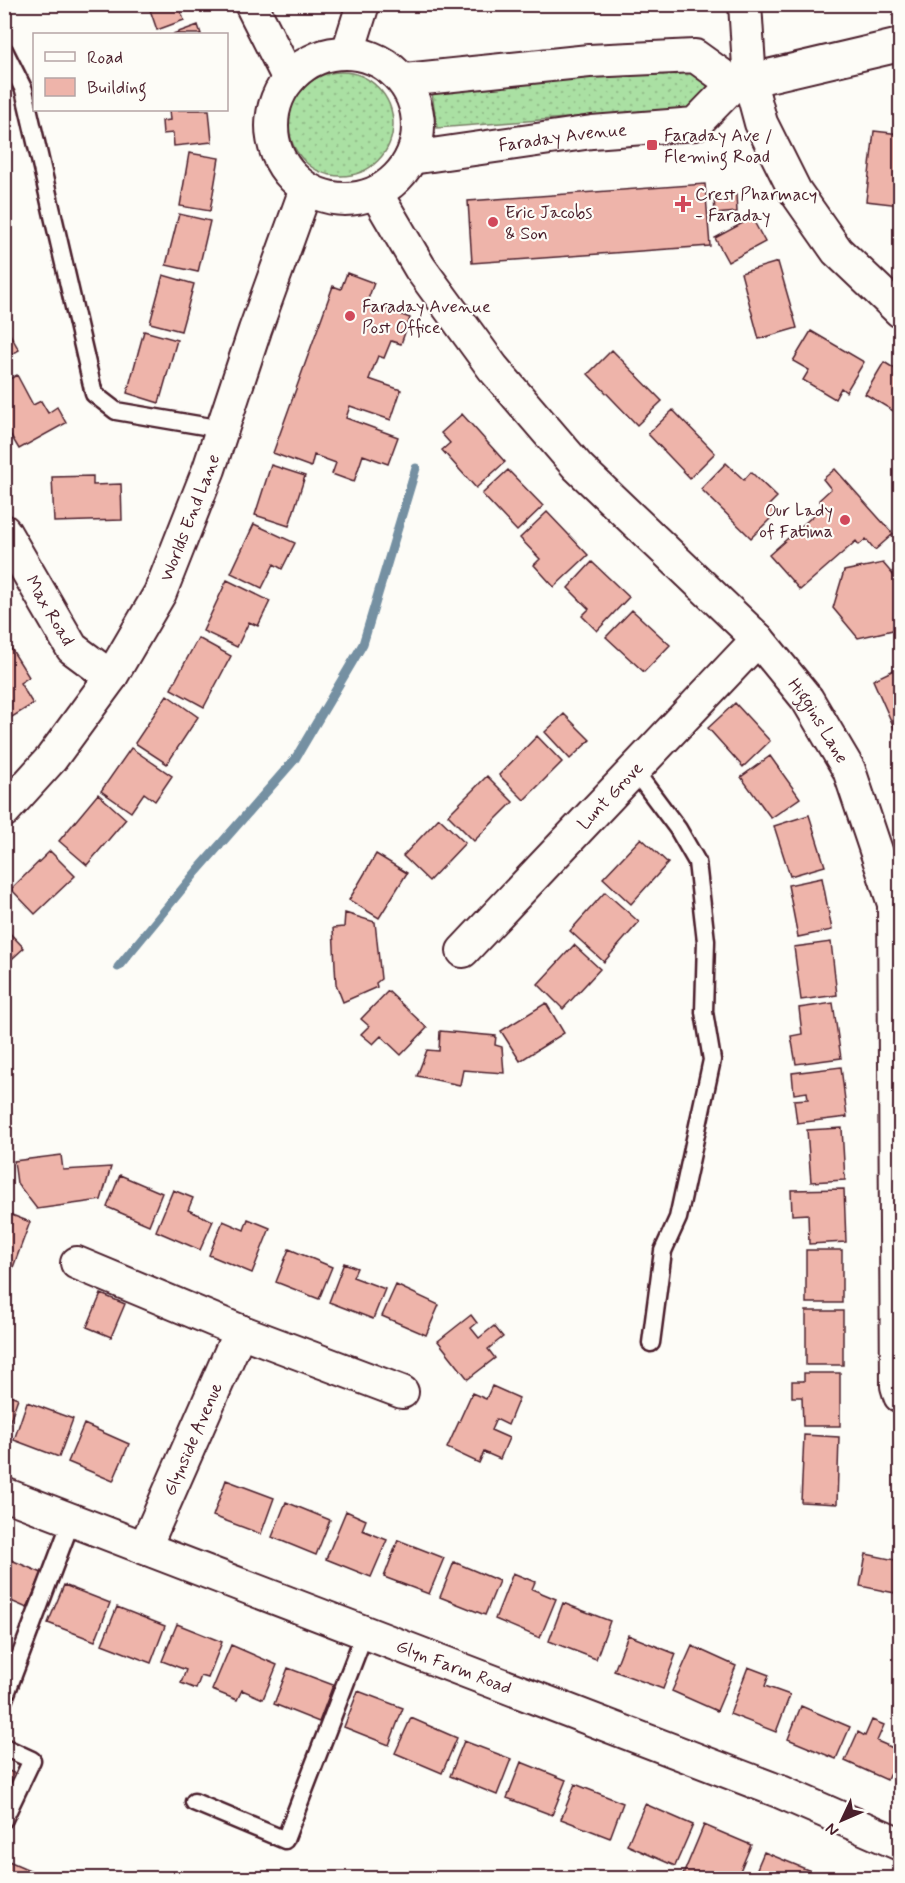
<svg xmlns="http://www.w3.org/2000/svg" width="905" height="1883" viewBox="0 0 905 1883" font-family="Mynerve,sans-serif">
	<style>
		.grass { fill: url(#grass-dots); stroke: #7a8067; stroke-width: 1.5 }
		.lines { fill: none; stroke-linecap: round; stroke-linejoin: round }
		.stream { stroke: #7590a2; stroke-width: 9 }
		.building { fill: #eeb4aa; stroke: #4a1f2b; stroke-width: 1.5 }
		.lane-casing { stroke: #4a1f2b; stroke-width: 21 }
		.street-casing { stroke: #4a1f2b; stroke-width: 36 }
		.lane { stroke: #fdfcf7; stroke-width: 16 }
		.street { stroke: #fdfcf7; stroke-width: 32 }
		.poi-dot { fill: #d1495b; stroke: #fdfcf7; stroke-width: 2 }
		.labels { text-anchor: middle; stroke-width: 4.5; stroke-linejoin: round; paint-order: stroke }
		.poi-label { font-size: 18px; fill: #4a1f2b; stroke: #fdfcf7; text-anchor: start }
		.street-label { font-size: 18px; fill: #4a1f2b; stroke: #fdfcf7 }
	</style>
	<defs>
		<pattern id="grass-dots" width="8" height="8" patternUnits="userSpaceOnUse" patternTransform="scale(1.5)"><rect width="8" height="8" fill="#aae0a3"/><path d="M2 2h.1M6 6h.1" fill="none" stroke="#94c08c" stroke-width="1.8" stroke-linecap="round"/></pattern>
	</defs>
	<rect width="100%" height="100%" fill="#fdfcf7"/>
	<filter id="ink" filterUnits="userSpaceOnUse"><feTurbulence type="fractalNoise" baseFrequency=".0167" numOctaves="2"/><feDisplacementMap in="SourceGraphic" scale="12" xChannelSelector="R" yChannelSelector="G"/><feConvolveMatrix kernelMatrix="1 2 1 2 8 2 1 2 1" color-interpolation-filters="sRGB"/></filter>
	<g filter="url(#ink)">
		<path class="grass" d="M700 71 716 80 697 108 437 128 431 86Z
			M289 124a52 52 0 1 1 104 0a52 52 0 1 1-104 0Z"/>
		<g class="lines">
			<path class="stream" d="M118 967 197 871 295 759 363 644 416 468"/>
		</g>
		<path class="building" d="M148 4H178L184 20 157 30Z
			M198 25 201 34H173Z
			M169 110H209L212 142 174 146 173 133 163 134 162 121 170 120Z
			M874 131 900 134V205L866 201Z
			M189 153 219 158 210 211 180 206Z
			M705 184 710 246 472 263 468 201Z
			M736 194 737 212 715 214 714 196Z
			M179 214 210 221 198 272 166 265Z
			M752 218 765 242 728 262 715 238Z
			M778 262 797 328 759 339 741 273Z
			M347 273 374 283 367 302 410 318 401 344 391 341 384 358 378 356 369 379 401 390 391 420 350 406 346 418 398 437 388 464 363 455 354 482 332 474 336 463 314 455 311 467 273 453 333 286 341 289Z
			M163 275 194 284 181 331 150 323Z
			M7 329 19 350 4 359V331Z
			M144 331 177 340 159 403 127 393Z
			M811 331 864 362 846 392 841 388 835 399 803 380 809 370 793 361Z
			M612 350 662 401 637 425 588 374Z
			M884 362 900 372V415L865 394Z
			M17 375 33 405 41 401 48 413 57 407 66 423 19 449 4 424V382Z
			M673 410 715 453 690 478 648 434Z
			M462 414 505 462 476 488 442 450 450 443 441 433Z
			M726 463 744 480 751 472 777 497 769 505 776 513 751 538 701 489Z
			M271 465 305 476 289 526 255 515Z
			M835 469 893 534 875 550 866 539 859 545 856 541 800 590 769 555 824 506 819 500 831 489 823 479Z
			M508 470 543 506 517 531 482 494Z
			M93 476V485L121 484 122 520 54 522 52 477Z
			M547 512 588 555 554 587 534 565 540 559 520 538Z
			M254 524 295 543 282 569 274 564 262 588 231 573Z
			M592 562 629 597 597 631 582 616 589 609 568 588Z
			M883 563 900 583V619L897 629 858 638 833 608 844 571Z
			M227 580 270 601 258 626 249 622 237 647 203 631Z
			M632 610 670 645 644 672 606 637Z
			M4 637 29 677 20 683 33 704 4 722Z
			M198 638 231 656 204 707 171 689Z
			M900 667V741L873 680Z
			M167 695 198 717 167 764 135 743Z
			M735 703 770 741 743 767 708 728Z
			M564 714 590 740 570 759 545 732Z
			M537 736 562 762 524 800 499 775Z
			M131 748 172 776 155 801 144 793 131 812 101 791Z
			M770 756 800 798 771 818 741 777Z
			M487 776 513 802 474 841 448 815Z
			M98 794 126 819 87 865 59 841Z
			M809 815 825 866 790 876 774 826Z
			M439 818 465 843 429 881 403 856Z
			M641 838 668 863 631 904 603 878Z
			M50 851 75 876 35 914 11 889Z
			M376 854 407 873 379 918 349 900Z
			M822 878 832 930 798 937 788 885Z
			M605 892 639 922 604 962 570 931Z
			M345 913 375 922 381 979 376 983 377 987 343 1002 336 984 333 928 344 927Z
			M4 927 24 948 4 966Z
			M831 942 837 995 801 1000 794 947Z
			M574 945 600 969 563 1009 538 984Z
			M388 991 427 1028 401 1055 381 1036 373 1044 361 1034 369 1026 361 1019Z
			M546 1003 564 1033 520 1061 501 1031Z
			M833 1003 841 1058 796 1064 791 1036 802 1034 799 1008Z
			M440 1031 496 1036 495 1045 502 1047 504 1073 463 1070 460 1085 417 1076 427 1050 439 1051Z
			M841 1067 847 1117 797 1123 794 1100 808 1099 807 1092 794 1094 792 1073Z
			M842 1128 845 1180 811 1182 807 1130Z
			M61 1155 63 1170 111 1167 101 1200 37 1209 17 1183 14 1161Z
			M120 1175 162 1193 149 1225 107 1207Z
			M844 1189 846 1242 809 1244 808 1214 792 1215 791 1190Z
			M173 1190 193 1198 188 1210 213 1221 200 1250 156 1231Z
			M4 1212 30 1222 12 1270 4 1268Z
			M248 1219 270 1228 252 1273 209 1255 223 1221 244 1230Z
			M289 1249 332 1267 319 1299 276 1282Z
			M806 1250H842V1303H806Z
			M344 1263 357 1268 353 1277 385 1289 373 1319 329 1302Z
			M396 1285 439 1305 426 1335 382 1316Z
			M101 1294 125 1304 111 1337 87 1327Z
			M806 1311H843V1365H806Z
			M471 1315 477 1323 471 1328 479 1338 494 1326 503 1337 488 1349 495 1358 468 1379 438 1341Z
			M804 1373H840V1426H803L802 1397H792V1381H804Z
			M492 1386 519 1398 508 1425 496 1419 491 1430 509 1438 500 1459 484 1452 479 1463 447 1448 472 1393 486 1399Z
			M4 1393 18 1398 5 1435H4Z
			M27 1402 73 1419 59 1457 14 1440Z
			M84 1424 129 1444 113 1481 68 1462Z
			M804 1435 839 1437 837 1504 801 1502Z
			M226 1480 274 1498 261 1534 213 1516Z
			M286 1502 330 1520 316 1555 272 1537Z
			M346 1511 366 1520 362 1530 387 1540 371 1577 326 1559Z
			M398 1540 444 1558 429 1594 384 1577Z
			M866 1554 900 1561V1594L860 1586Z
			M4 1557 42 1573 27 1608 4 1598Z
			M454 1562 499 1581 485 1615 440 1597Z
			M513 1573 535 1582 532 1589 556 1599 540 1638 495 1619Z
			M64 1585 110 1603 95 1641 48 1623Z
			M563 1603 610 1621 596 1659 549 1641Z
			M117 1607 165 1626 151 1663 102 1644Z
			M177 1624 222 1642 208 1678 201 1676 196 1689 181 1683 186 1670 162 1661Z
			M628 1635 676 1654 663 1689 614 1671Z
			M231 1645 277 1665 263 1699 242 1690 237 1700 212 1690Z
			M692 1646 736 1666 717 1711 672 1691Z
			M748 1667 769 1675 765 1686 790 1695 776 1732 730 1714Z
			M288 1668 333 1685 319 1722 274 1704Z
			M358 1691 403 1708 389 1745 344 1727Z
			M801 1706 850 1727 836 1759 788 1739Z
			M411 1718 457 1738 442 1773 395 1753Z
			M872 1720 884 1725 877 1741 900 1751 887 1780 845 1761 858 1732 865 1736Z
			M464 1741 511 1759 497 1795 450 1776Z
			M521 1762 566 1780 552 1815 507 1798Z
			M900 1765V1787L892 1784Z
			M4 1769 21 1776 4 1806Z
			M575 1784 623 1803 610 1838 561 1819Z
			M645 1804 693 1825 675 1866 627 1845Z
			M704 1825 751 1845 737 1878H721L708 1874 706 1878 683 1875Z
			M764 1852 813 1872 811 1878H753Z
			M4 1859 48 1878H4Z"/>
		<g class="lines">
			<defs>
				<path id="lane" d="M4 50 24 90 94 394 116 411 222 429
					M634 770 678 829 697 862 706 941 704 1012 712 1060 678 1218 663 1251 651 1343
					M4 1699 72 1519
					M4 1747 32 1760 4 1819
					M194 1802 285 1840 365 1632"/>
				<g id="street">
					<path d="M251 4 289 79"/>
					<path d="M745 4 750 82 761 123 795 191 837 251 900 311"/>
					<path d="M348 52 363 4"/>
					<circle cx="345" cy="126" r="73"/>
					<path d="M405 80 589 61 695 56 734 84"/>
					<path id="s1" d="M411 158 592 132 695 124 734 84 900 45"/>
					<path id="s2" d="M376 193 420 268 493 368 578 467 758 639 807 699 849 770 894 904 897 1386 900 1396"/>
					<path id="s3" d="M4 531 72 648 111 677"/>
					<path id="s4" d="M4 811 51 759 111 677 160 593 209 469 255 330 306 189"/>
					<path id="s5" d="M463 951 758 639"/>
					<path d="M77 1263 240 1331 402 1392"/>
					<path id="s6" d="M4 1494 781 1792 900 1844"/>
					<path id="s7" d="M145 1547 240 1331"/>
				</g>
			</defs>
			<use href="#lane" class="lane-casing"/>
			<use href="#street" class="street-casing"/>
			<use href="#lane" class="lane"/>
			<use href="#street" class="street"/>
		</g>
	</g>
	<g class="poi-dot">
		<rect x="646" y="139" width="12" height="12" rx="3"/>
		<path d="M680 195h6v6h6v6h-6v6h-6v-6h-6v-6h6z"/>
		<circle cx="493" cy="222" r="6"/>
		<circle cx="350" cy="316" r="6"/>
		<circle cx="845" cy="520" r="6"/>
	</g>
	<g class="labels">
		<g class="poi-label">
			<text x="664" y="141">Faraday Ave /<tspan x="664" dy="21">Fleming Road</tspan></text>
			<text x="695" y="200">Crest Pharmacy<tspan x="695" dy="21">- Faraday</tspan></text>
			<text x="505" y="218">Eric Jacobs<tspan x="505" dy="21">&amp; Son</tspan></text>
			<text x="362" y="312">Faraday Avenue<tspan x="362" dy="21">Post Office</tspan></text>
			<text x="833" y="516" text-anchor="end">Our Lady<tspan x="833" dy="21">of Fatima</tspan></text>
		</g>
		<g class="street-label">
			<text dy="6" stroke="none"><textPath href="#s1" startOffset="153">Faraday Avenue</textPath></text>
			<text dy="6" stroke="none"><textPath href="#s4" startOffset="350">Worlds End Lane</textPath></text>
			<text dy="6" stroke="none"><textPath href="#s3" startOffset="92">Max Road</textPath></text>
			<text dy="6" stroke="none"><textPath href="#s2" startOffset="692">Higgins Lane</textPath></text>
			<text dy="6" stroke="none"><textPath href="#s5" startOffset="214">Lunt Grove</textPath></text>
			<text dy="6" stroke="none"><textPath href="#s7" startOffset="118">Glynside Avenue</textPath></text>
			<text dy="6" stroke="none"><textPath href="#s6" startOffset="482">Glyn Farm Road</textPath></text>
		</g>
	</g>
	<rect width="905" height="1883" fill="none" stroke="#fdfcf7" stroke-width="24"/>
	<rect x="12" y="12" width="881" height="1859" fill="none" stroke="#4a1f2b" stroke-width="2" filter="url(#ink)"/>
	<rect x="33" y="33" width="195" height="78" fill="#fdfcf7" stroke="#b5a4a5" stroke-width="1.5"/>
	<rect x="45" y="52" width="30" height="9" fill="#fdfcf7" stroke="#b5a4a5" stroke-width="1.5"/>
	<text x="87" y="63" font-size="18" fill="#4a1f2b">Road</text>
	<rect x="45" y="78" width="30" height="18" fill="#eeb4aa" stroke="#b5a4a5" stroke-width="1.5"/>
	<text x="87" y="93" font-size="18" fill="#4a1f2b">Building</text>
	<g transform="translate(842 1820) rotate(226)" stroke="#fdfcf7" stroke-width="4.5" paint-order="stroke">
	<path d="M0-4.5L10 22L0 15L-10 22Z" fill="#4a1f2b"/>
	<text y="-9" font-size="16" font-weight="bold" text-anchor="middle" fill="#4a1f2b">N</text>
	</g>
</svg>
